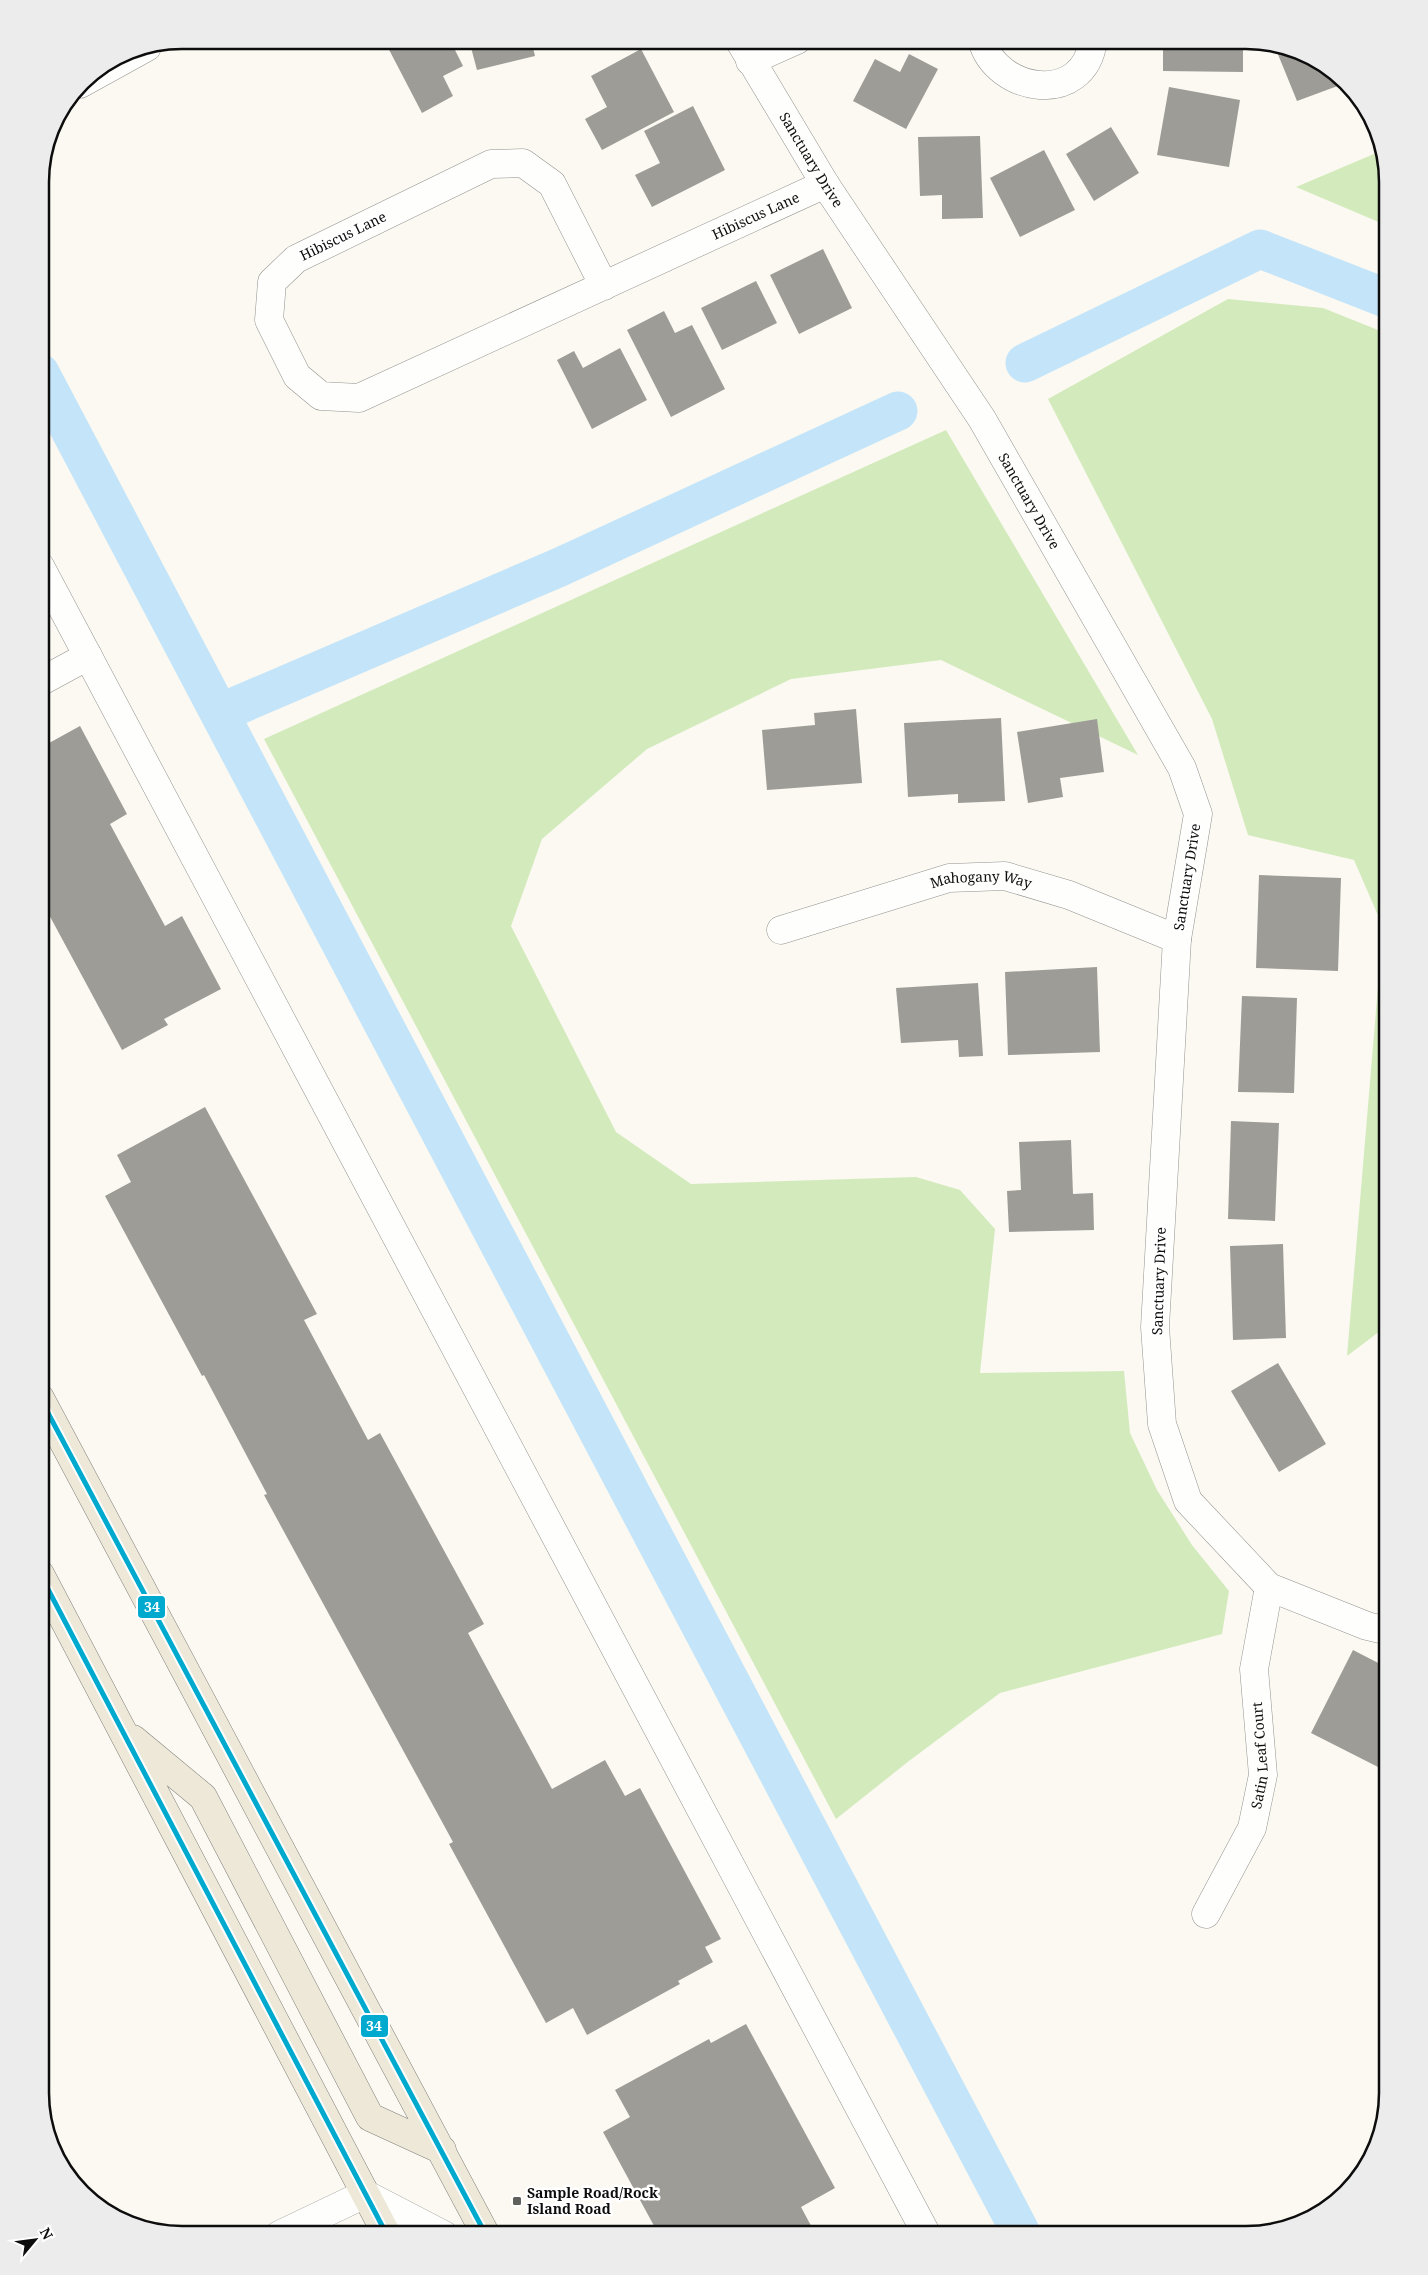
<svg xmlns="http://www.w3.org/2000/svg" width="1428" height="2275" viewBox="0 0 1428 2275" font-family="'Noto Serif',serif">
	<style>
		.forest { fill: #d3ebbc }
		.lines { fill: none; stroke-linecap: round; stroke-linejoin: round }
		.canal { stroke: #c4e5f9; stroke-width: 39 }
		.building { fill: #9e9c97 }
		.minor-casing { stroke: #949390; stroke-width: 29 }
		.major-casing { stroke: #81817d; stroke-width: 29 }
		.minor { stroke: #fefefd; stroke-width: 28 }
		.major { stroke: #ede8d8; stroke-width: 28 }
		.bus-1-casing { stroke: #fff; stroke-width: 9 }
		.bus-1 { stroke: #00a9ce; stroke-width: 5 }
		.poi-dot { fill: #60605d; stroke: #fff; stroke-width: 2 }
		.labels { text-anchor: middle; stroke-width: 5; stroke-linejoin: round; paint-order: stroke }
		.street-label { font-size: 14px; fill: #0d0d0d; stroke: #fff }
		.poi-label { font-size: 14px; font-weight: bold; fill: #0d0d0d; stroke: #fff; text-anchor: start }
		.rim { fill: none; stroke: #0d0d0d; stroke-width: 2.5 }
		.line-badge { stroke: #fff; stroke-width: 2 }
		.badge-label { font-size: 14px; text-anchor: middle; font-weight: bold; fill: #fff }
	</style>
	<rect width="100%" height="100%" fill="#fbf9f1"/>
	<path class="forest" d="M1381 151 1388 182V226L1296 187Z
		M1228 299 1323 308 1388 334V1325L1347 1356 1383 927 1354 860 1248 835 1212 719 1048 399Z
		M946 430 1138 755 941 660 791 679 647 749 542 839 511 926 616 1132 691 1184 916 1177 960 1190 995 1229 980 1373 1124 1371 1130 1433 1157 1490 1192 1545 1229 1591 1222 1634 1000 1693 909 1761 836 1819 264 739Z"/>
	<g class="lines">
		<path class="canal" d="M1025 363 1260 249 1388 299
			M40 373 1022 2235
			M220 713 560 567 898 411"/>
	</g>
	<path class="building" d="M384 40H450L463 66 443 76 453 96 422 113Z
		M469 40H531L535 56 477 70Z
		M552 40H582V41L555 49Z
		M1163 40H1243V72L1163 71Z
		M1275 47 1325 64 1343 84 1297 101Z
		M641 49 674 112 602 150 585 119 607 107 591 76Z
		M909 54 938 69 906 129 853 101 875 59 900 72Z
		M1169 87 1240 100 1229 167 1157 155Z
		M693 106 725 170 652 207 635 175 660 163 644 131Z
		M1111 127 1139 173 1094 201 1066 154Z
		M980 136 983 218 942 219V195L920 196 918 137Z
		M1044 150 1075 210 1020 237 990 178Z
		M823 249 852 308 799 334 770 275Z
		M756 281 777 323 722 350 701 308Z
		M664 311 675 333 692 325 725 389 671 417 627 330Z
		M620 348 647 400 592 429 557 360 574 351 583 368Z
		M856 709 862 783 767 790 762 730 815 725 814 713Z
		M1001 718 1005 801 958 803V794L908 797 904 723Z
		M1097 719 1104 772 1060 778 1063 797 1028 803 1017 732Z
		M80 726 127 814 110 824 165 926 182 916 221 989 164 1019 168 1025 122 1050 40 898V748Z
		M1259 875 1341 878 1338 971 1256 968Z
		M1097 967 1100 1052 1008 1055 1005 972Z
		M978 983 983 1056 959 1057 958 1040 901 1043 896 988Z
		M1242 996 1297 998 1294 1093 1238 1092Z
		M205 1107 317 1314 304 1320 368 1440 380 1433 484 1624 468 1633 552 1789 605 1760 625 1796 640 1788 721 1939 705 1947 713 1962 678 1981 680 1984 587 2035 573 2008 546 2023 449 1844 453 1842 264 1495 267 1494 204 1375 202 1376 105 1196 131 1182 117 1155Z
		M1231 1121 1279 1123 1275 1221 1228 1219Z
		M1071 1140 1073 1194 1093 1193 1094 1230 1009 1232 1007 1191 1021 1190 1019 1142Z
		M1283 1244 1286 1338 1233 1340 1230 1246Z
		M1278 1363 1326 1444 1279 1472 1231 1391Z
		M1353 1650 1388 1668V1758L1382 1769 1311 1733Z
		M746 2024 835 2188 801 2207 816 2235H659L603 2132 630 2117 615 2090 709 2039 711 2043Z"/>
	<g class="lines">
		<defs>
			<g id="minor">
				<path id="s1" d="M739 40 825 184 982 419 1182 768 1198 814 1177 939 1155 1327 1162 1424 1188 1501 1269 1587 1367 1626 1388 1631"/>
				<path d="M982 40C996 93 1085 107 1093 40"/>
				<path d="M750 61 797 40"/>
				<path d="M80 84 147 47"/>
				<path id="s2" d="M604 286 552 184 523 163 491 164 296 259 272 282 269 320 297 376 321 396 359 398 825 184"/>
				<path d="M40 566 927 2235"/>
				<path d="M40 682 88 656"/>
				<path id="s3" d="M781 930 949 878 1005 876 1069 895 1177 939"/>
				<path id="s4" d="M1206 1914 1252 1828 1263 1775 1254 1669 1269 1587"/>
				<path d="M279 2235 365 2194 444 2235"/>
			</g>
			<path id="major" d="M40 1398 486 2235
				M40 1574 387 2235
				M133 1739 203 1797 370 2117 442 2150"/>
		</defs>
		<use href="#minor" class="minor-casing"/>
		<use href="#major" class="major-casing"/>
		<use href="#minor" class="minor"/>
		<use href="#major" class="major"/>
		<defs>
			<path id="bus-1" d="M40 1398 486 2235
				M40 1574 387 2235"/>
		</defs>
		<use href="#bus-1" class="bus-1-casing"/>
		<use href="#bus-1" class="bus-1"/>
	</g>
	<rect class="poi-dot" x="512" y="2196" width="10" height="10" rx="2.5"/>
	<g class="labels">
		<g class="street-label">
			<text dy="5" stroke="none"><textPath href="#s1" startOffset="140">Sanctuary Drive</textPath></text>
			<text dy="5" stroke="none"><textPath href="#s2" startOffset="1039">Hibiscus Lane</textPath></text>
			<text transform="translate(343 236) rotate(-26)" y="5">Hibiscus Lane</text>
			<text dy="5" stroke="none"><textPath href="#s1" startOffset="545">Sanctuary Drive</textPath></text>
			<text transform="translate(1187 877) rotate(-81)" y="5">Sanctuary Drive</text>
			<text dy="5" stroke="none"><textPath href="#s3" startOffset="208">Mahogany Way</textPath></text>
			<text transform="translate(1159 1281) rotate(-88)" y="5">Sanctuary Drive</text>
			<text dy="5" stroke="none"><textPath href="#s4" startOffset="171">Satin Leaf Court</textPath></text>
		</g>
		<g class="poi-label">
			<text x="527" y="2198">Sample Road/Rock<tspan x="527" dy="16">Island Road</tspan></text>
		</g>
	</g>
	<path d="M0 0H1428V2275H0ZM182 49H1246A133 133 0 0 1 1379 182V2093A133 133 0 0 1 1246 2226H182A133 133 0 0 1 49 2093V182A133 133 0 0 1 182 49Z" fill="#ececec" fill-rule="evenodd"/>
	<path class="rim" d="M182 49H1246A133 133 0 0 1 1379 182V2093A133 133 0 0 1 1246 2226H182A133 133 0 0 1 49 2093V182A133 133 0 0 1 182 49Z"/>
	<g class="line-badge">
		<rect x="137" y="1595" width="29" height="24" rx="5" fill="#00a9ce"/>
		<rect x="360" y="2014" width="29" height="24" rx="5" fill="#00a9ce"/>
	</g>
	<g class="badge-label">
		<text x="152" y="1612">34</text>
		<text x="374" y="2031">34</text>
	</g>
	<g transform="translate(35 2240) rotate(61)" stroke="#ffffff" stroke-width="4" paint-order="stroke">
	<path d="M0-4L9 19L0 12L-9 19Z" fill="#0d0d0d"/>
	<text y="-8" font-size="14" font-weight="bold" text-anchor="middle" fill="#0d0d0d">N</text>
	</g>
</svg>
